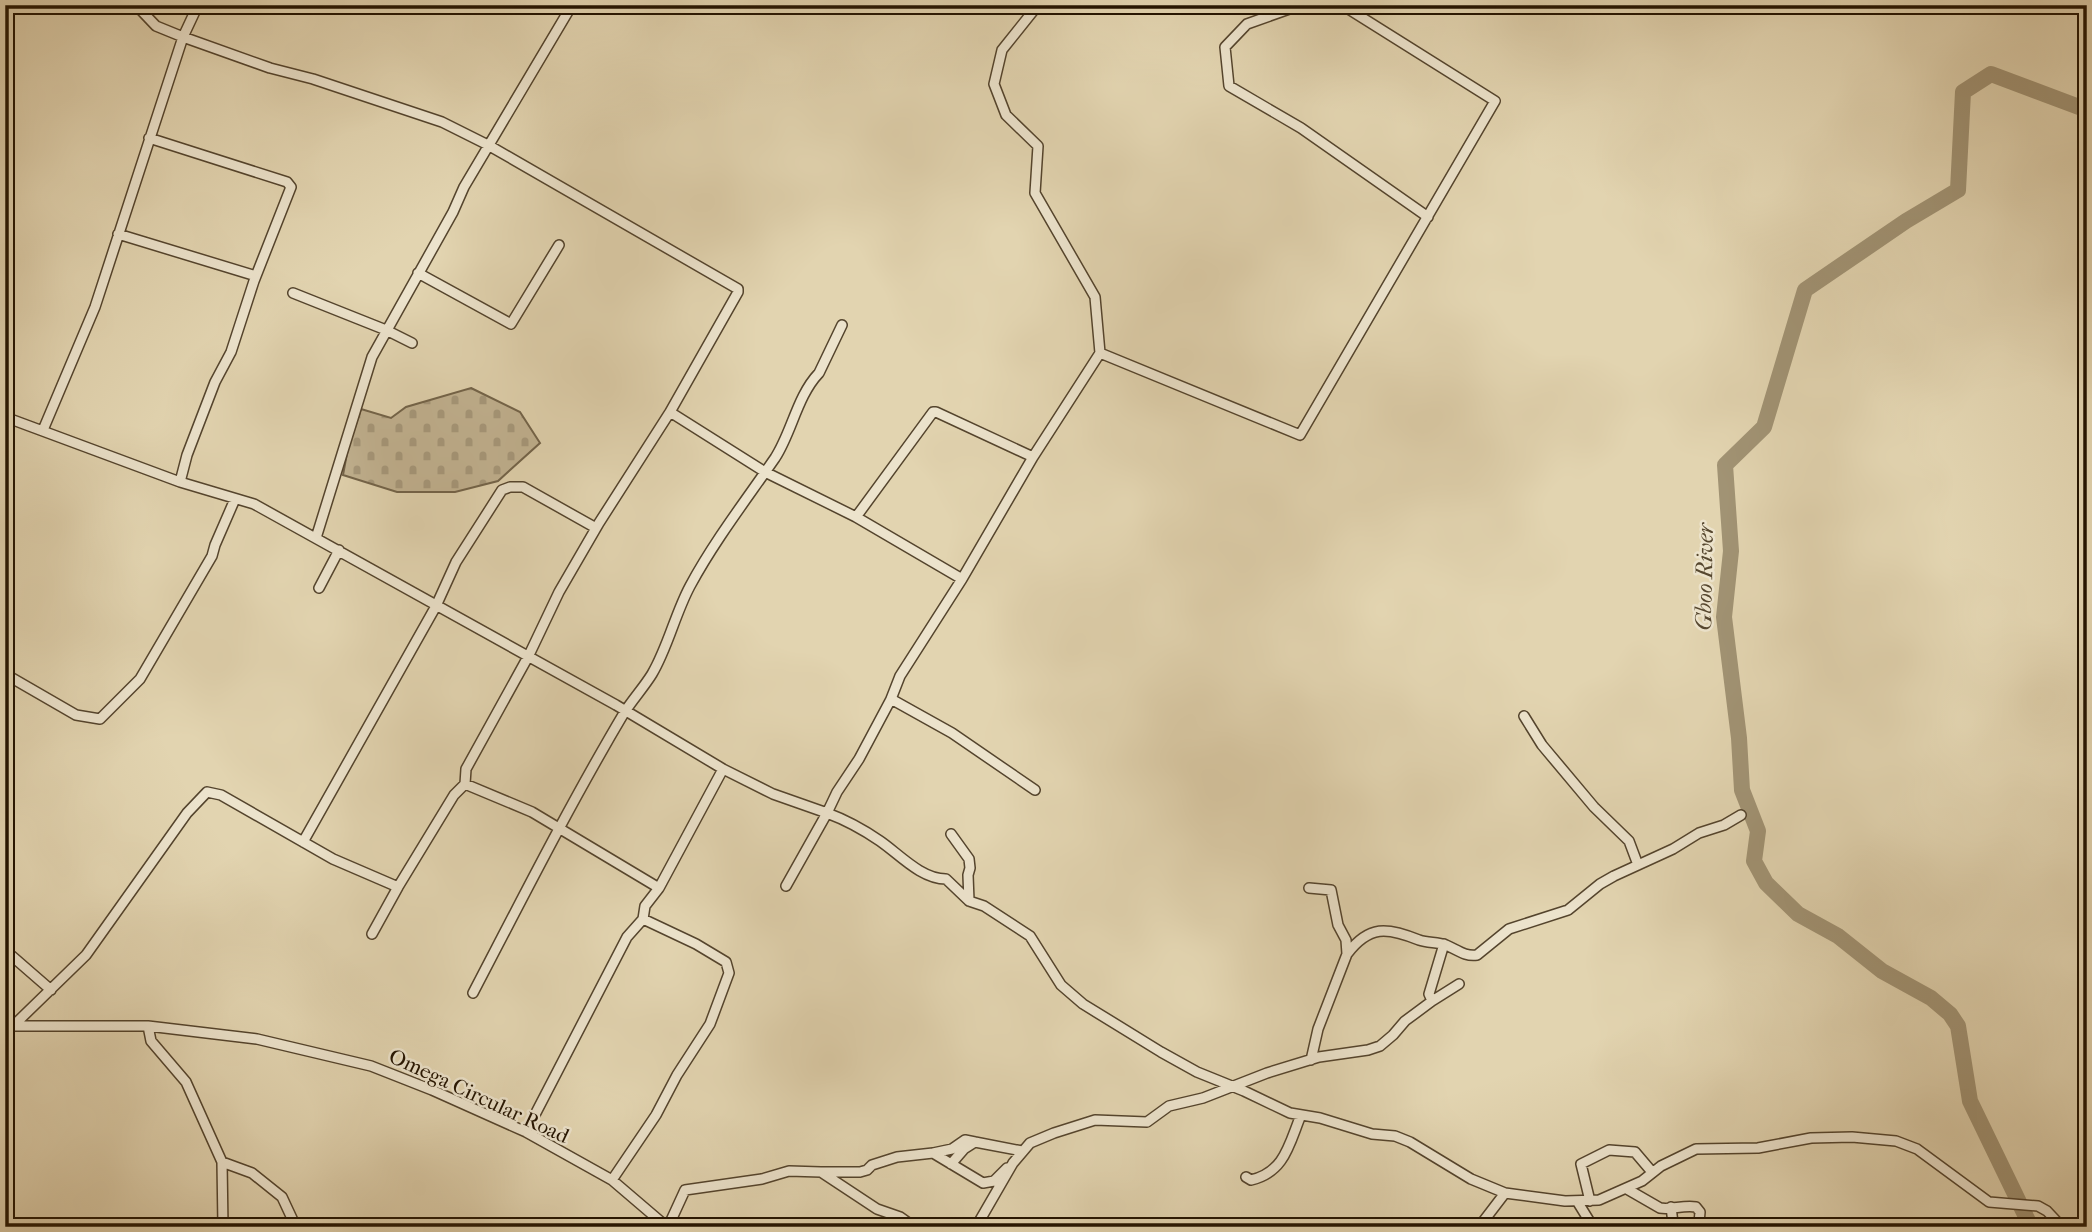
<svg xmlns="http://www.w3.org/2000/svg" width="2092" height="1232" viewBox="0 0 2092 1232" font-family="'IM FELL French Canon',serif">
	<style>
		.cemetery { fill: url(#cemetery-stones); stroke: #73644a; stroke-width: 2 }
		.lines { fill: none; stroke-linecap: round; stroke-linejoin: round }
		.river { stroke: #a19374; stroke-width: 16 }
		.minor-casing { stroke: #54442d; stroke-width: 12 }
		.minor { stroke: #ece3cc; stroke-width: 9 }
		.labels { text-anchor: middle; stroke-width: 5; stroke-linejoin: round; paint-order: stroke }
		.street-label { font-size: 21px; fill: #241401; stroke: #ece3cc }
		.water-label { font-size: 23px; font-style: italic; fill: #56472f; stroke: #ece3cc }
	</style>
	<defs>
		<pattern id="cemetery-stones" width="16" height="16" patternUnits="userSpaceOnUse" patternTransform="scale(1.75)"><rect width="16" height="16" fill="#c2b392"/><path d="M2 7V4a2 2 0 0 1 4 0v3zM10 15v-3a2 2 0 0 1 4 0v3z" fill="#a7997c"/></pattern>
	</defs>
	<rect width="100%" height="100%" fill="#e2d4b0"/>
	<filter id="stains"><feTurbulence type="fractalNoise" baseFrequency=".00286" numOctaves="4"/><feColorMatrix values="0 0 0 0 .2 0 0 0 0 .09 0 0 0 0 .02 0 0 0 .5 -.17"/></filter>
	<radialGradient id="worn" r=".72"><stop offset=".6" stop-color="#630" stop-opacity="0"/><stop offset="1" stop-color="#630" stop-opacity=".3"/></radialGradient>
	<path class="cemetery" d="M471 388 520 412 540 443 498 481 455 492H397L343 475 348 448 361 409 391 418 406 407Z"/>
	<g class="lines">
		<path class="river" d="M2031 1227 1970 1101 1958 1026 1950 1014 1931 998 1882 971 1838 936 1798 914 1766 883 1754 861 1758 831 1742 790 1739 738 1724 617 1731 551 1725 465 1764 427 1805 290 1906 221 1958 190 1963 92 1991 74 2079 107H2087"/>
		<defs>
			<path id="minor" d="M136 5 156 26 183 37 270 68 313 79 442 122 488 145 738 289V292L670 412 599 523 559 592 529 655 466 769 465 784
				M1038 5 1002 50 994 84 1006 115 1038 146 1035 193 1095 297 1100 353
				M1295 5 1292 8 1247 24 1225 47 1229 86 1301 128 1428 217
				M149 138 287 182 291 187 254 281 231 352 215 382 187 455 180 482
				M118 234 256 276
				M418 273 511 324 559 245
				M293 293 386 330 412 343
				M670 412 765 472 856 517 962 579
				M5 417 180 482 254 504 616 705 723 769 773 794 827 813 837 792 859 759 891 699
				M43 430 95 307 183 37 198 5
				M1033 457 962 579 900 676 891 699 952 733 1035 790
				M856 517 933 412H936L1033 457 1100 353 1300 435 1495 101 1342 5
				M316 538 372 357 453 212 464 187 572 5
				M319 588 339 550
				M5 674 76 715 100 719 140 679 212 556 215 545 235 499
				M1524 716 1542 745 1594 807 1629 841 1638 865
				M951 834 969 859 970 868 968 875 969 901
				M303 842 436 606 456 562 502 490 510 487H523L596 528
				M786 886 827 813C846 820 864 830 880 841 899 854 921 879 946 879L969 901 984 906 1030 936 1061 985 1083 1004 1161 1052 1197 1072 1244 1091 1290 1113 1320 1118 1372 1134 1395 1136 1410 1142 1471 1179 1505 1193 1565 1201 1599 1200 1642 1181 1661 1166 1696 1149 1758 1148 1811 1138 1852 1137 1896 1141 1917 1149 1989 1202 2038 1206 2047 1211 2062 1227
				M659 888 723 769
				M1309 888 1331 890 1338 925 1346 940 1347 954 1318 1029 1311 1060
				M372 934 398 887
				M5 950 51 990
				M1347 954C1369 925 1387 927 1419 940 1428 943 1437 942 1446 945 1456 949 1465 957 1477 955L1509 929 1568 910 1600 884 1614 876 1673 849 1699 833 1724 825 1741 815
				M473 993C522 899 570 804 624 713 633 699 644 687 652 674 668 647 675 614 690 586 715 540 746 500 775 458 792 432 797 396 819 373L842 325
				M1432 1001 1459 984
				M5 1026H148L257 1039 371 1066 432 1090 526 1132 612 1180 667 1227
				M13 1026 86 955 187 813 207 792 221 795 333 859 398 887 454 795 465 784 532 812 659 888 645 906 643 919 696 944 726 962 729 973 710 1024 677 1075 656 1115 612 1180
				M148 1026 151 1041 186 1082 222 1162 223 1227
				M526 1132 627 937 643 919
				M933 1153 952 1149 965 1140 975 1142
				M222 1162 252 1173 282 1197 296 1227
				M951 1164 964 1149 975 1142 1022 1151
				M821 1172H860L867 1170 872 1165 897 1157 933 1153 983 1183 994 1181 1007 1168
				M1246 1177 1251 1180C1285 1172 1289 1144 1301 1115
				M1627 1189 1660 1208C1671 1210 1683 1205 1696 1207L1700 1212 1699 1223 1688 1227
				M1577 1201 1593 1227
				M1590 1201 1581 1164 1609 1150 1635 1152 1652 1172
				M1671 1207 1673 1223 1686 1227
				M668 1227 685 1190 762 1179 789 1171 821 1172 877 1209 900 1217 914 1227
				M976 1227 1013 1163 1030 1143 1054 1133 1095 1120 1147 1122 1169 1106 1203 1098 1267 1073 1319 1057 1368 1050 1380 1046 1393 1035 1405 1021 1432 1001 1429 994 1444 944
				M1479 1227 1505 1193"/>
		</defs>
		<use href="#minor" class="minor-casing"/>
		<use href="#minor" class="minor"/>
	</g>
	<g class="labels">
		<g class="street-label">
			<text transform="translate(479 1096) rotate(25)" y="7">Omega Circular Road</text>
		</g>
		<g class="water-label">
			<text transform="translate(1704 577) rotate(-89)" y="8">Gboo River</text>
		</g>
	</g>
	<rect width="2092" height="1232" fill="none" stroke="#e2d4b0" stroke-width="28"/>
	<rect x="7" y="7" width="2078" height="1218" fill="none" stroke="#241401" stroke-width="3.5"/>
	<rect x="14" y="14" width="2064" height="1204" fill="none" stroke="#241401" stroke-width="2"/>
	<rect width="100%" height="100%" filter="url(#stains)"/>
	<rect width="100%" height="100%" fill="url(#worn)"/>
</svg>
